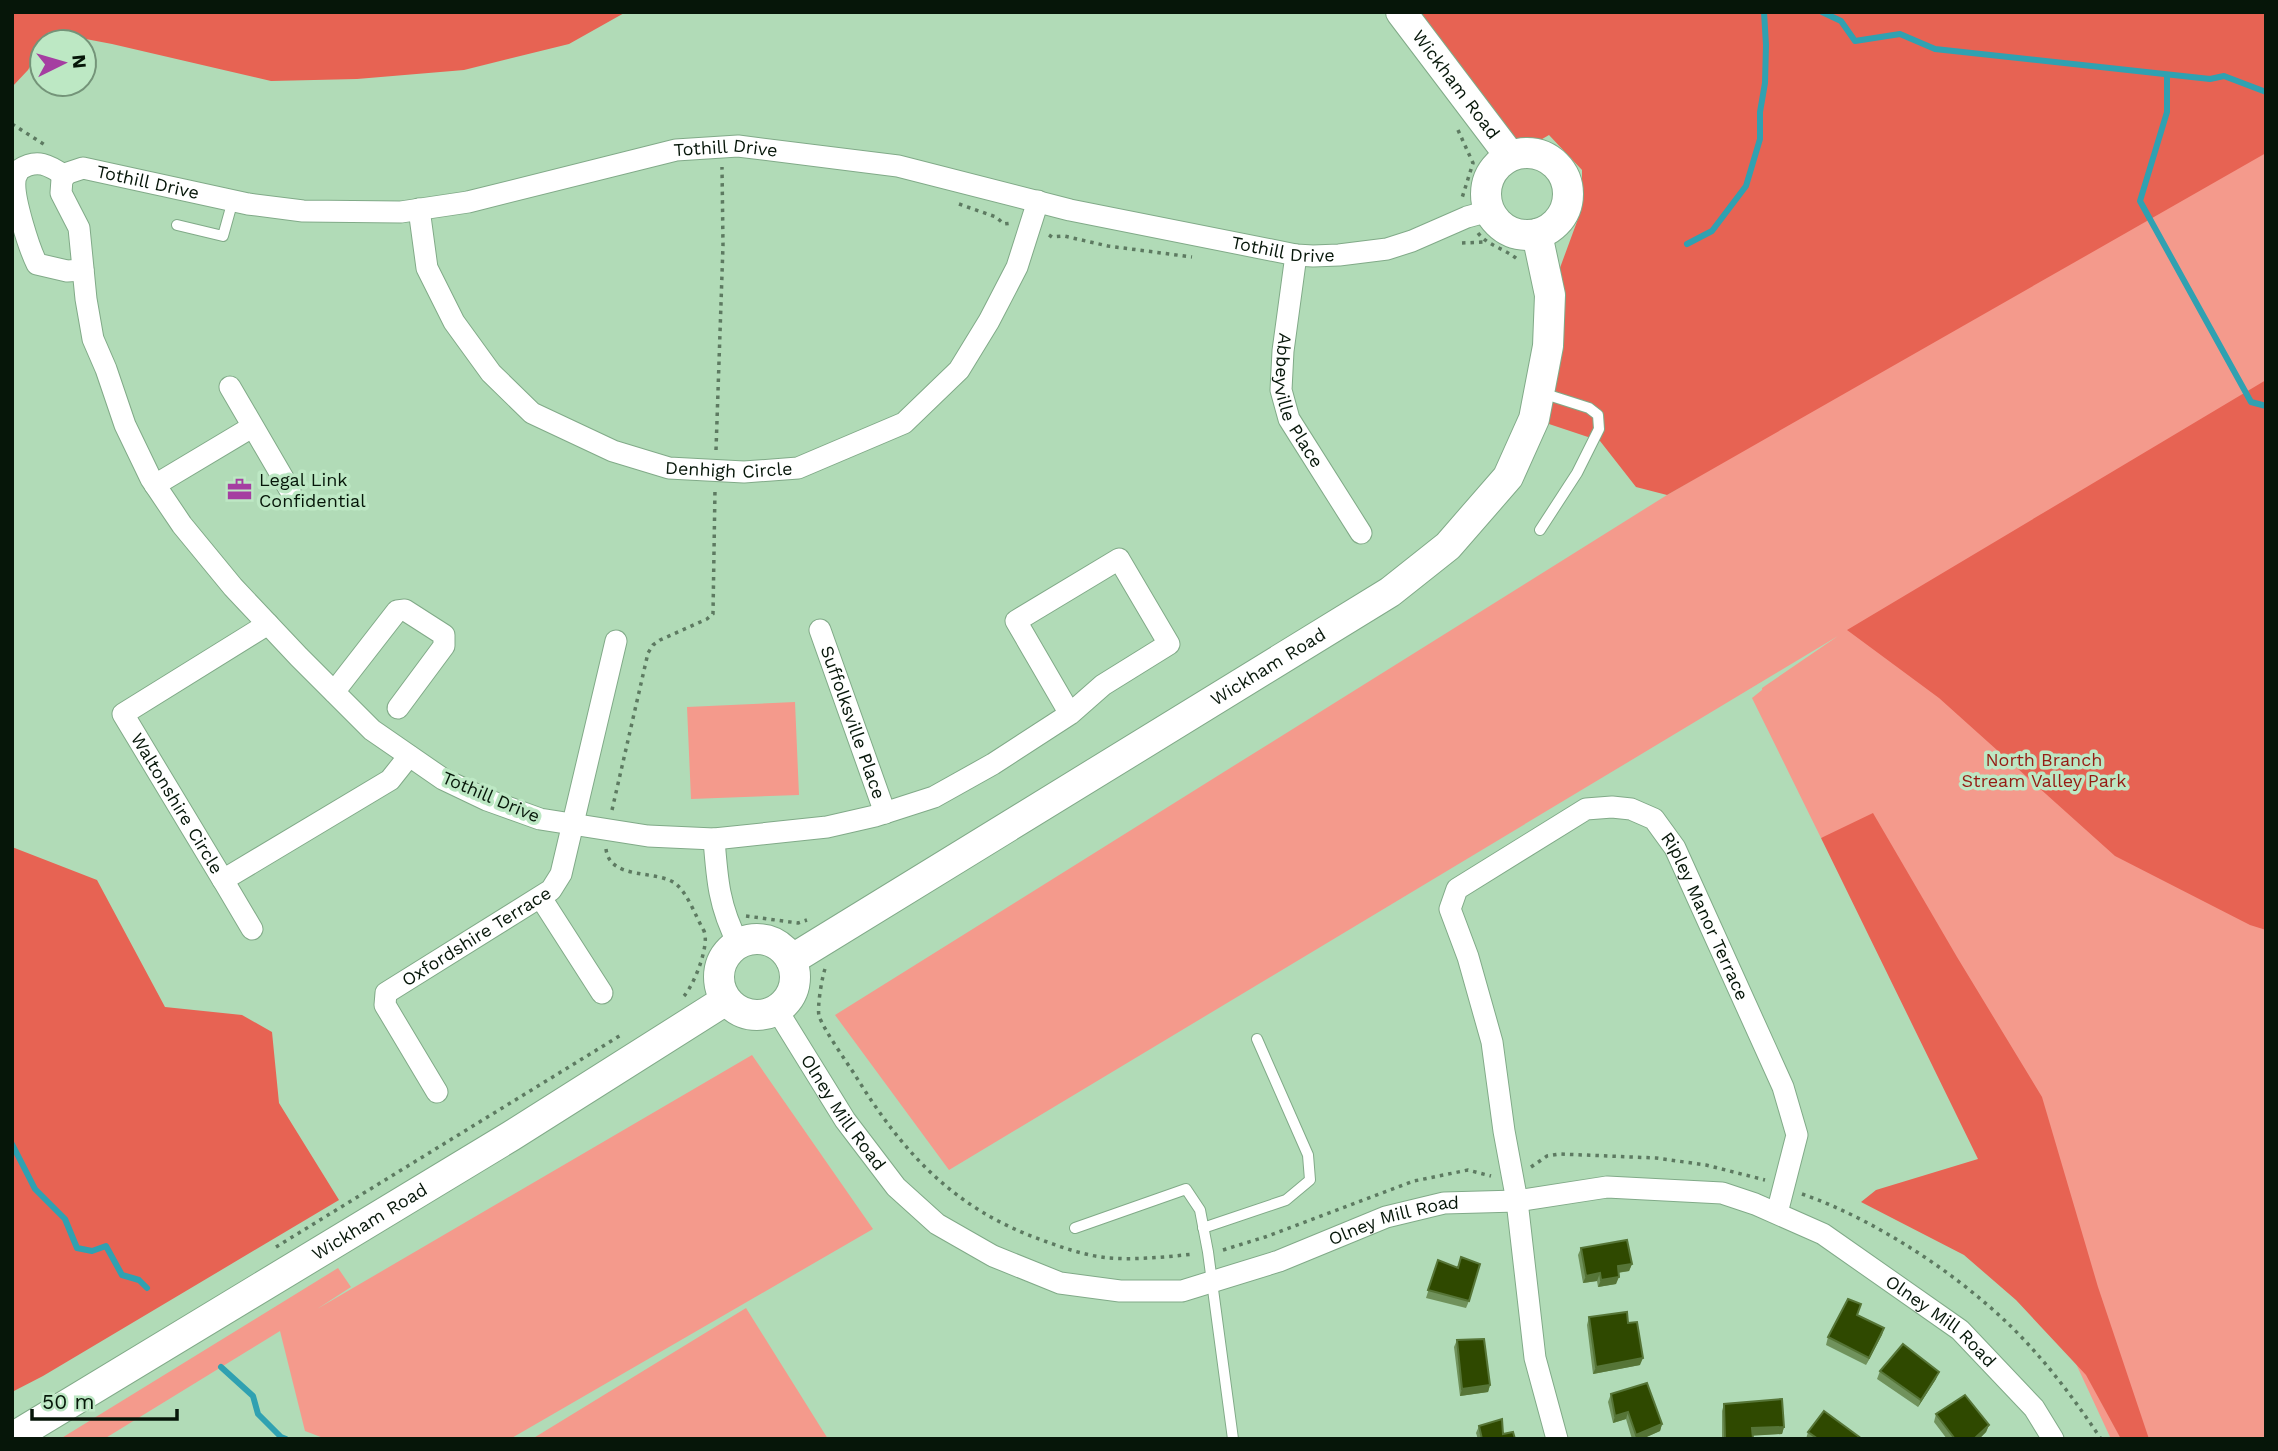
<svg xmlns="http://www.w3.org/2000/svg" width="2278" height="1451" viewBox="0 0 2278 1451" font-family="'Work Sans',sans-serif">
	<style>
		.green { fill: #f49a8c }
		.forest { fill: #e76353 }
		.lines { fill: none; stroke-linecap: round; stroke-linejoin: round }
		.stream { stroke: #30a1b1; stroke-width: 6 }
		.lane-casing { stroke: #81aa88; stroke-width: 12 }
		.street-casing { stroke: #81aa88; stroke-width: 23 }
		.secondary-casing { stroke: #81aa88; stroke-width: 32 }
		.path { stroke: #5d7a61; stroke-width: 3.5; stroke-dasharray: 3.5 5; stroke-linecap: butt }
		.lane { stroke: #fff; stroke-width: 10 }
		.street { stroke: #fff; stroke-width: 21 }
		.secondary { stroke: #fff; stroke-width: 30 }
		.wall { fill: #70925c }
		.shaded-wall { fill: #567537 }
		.building { fill: #2f4900; stroke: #567537; stroke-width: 2 }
		.labels { text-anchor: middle; stroke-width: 7; stroke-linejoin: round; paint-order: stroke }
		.street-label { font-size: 18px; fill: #061609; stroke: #bde8c4 }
		.poi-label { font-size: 18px; fill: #061609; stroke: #bde8c4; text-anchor: start }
		.park-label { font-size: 18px; fill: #951c14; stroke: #bde8c4 }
	</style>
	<rect width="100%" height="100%" fill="#b1dbb7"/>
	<path class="green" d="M2266 142V1439H2111L1830 835 1821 838 1752 698 1762 690V688L1838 636 949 1170 835 1015 1667 495Z
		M795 702 799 795 691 799 687 707Z
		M752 1055 873 1229 510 1439H326L305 1431 280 1331 104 1439H60L338 1268 351 1287 317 1309Z
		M746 1308 828 1439H532Z"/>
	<path class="forest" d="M12 12H626L569 44 464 70 357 79 271 81 112 44 49 32 28 70 12 87Z
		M1401 12H2266V153L1667 495 1636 487 1600 441 1534 419 1550 295 1582 208V170L1549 135 1511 157Z
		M2266 380V930L2250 925 2115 856 1939 698 1847 630Z
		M1873 813 1957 957 2042 1097 2098 1287 2149 1439H2121L2086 1375 2016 1300 1964 1255 1861 1202 1876 1190 1978 1159 1821 838Z
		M12 847 97 880 165 1007 242 1015 272 1032 279 1103 339 1200 43 1376 12 1392Z"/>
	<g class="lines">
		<path class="stream" d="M1822 12 1841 21 1855 41 1900 34 1935 49 2210 79 2224 76 2266 92
			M2167 75V112L2140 201 2251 402 2266 406
			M1687 244 1712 231 1746 186 1760 139V112L1765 83 1766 45 1764 12
			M12 1144 35 1189 65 1219 77 1248 92 1251 106 1246 122 1275 139 1280 147 1288
			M221 1367 253 1396 258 1414 281 1437 286 1439"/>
		<defs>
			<path id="lane" d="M177 225 223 236 233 200
				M1540 530 1577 473 1599 429 1598 415 1589 408 1542 393
				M1075 1228 1186 1189 1200 1210 1208 1252 1233 1439
				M1203 1228 1286 1200 1310 1180 1308 1155 1257 1039"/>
			<g id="street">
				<path d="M65 176C49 165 37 158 19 170 18 173 15 177 15 181 13 198 29 248 37 264L67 271 83 270"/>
				<path id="s1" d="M419 209 427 268 454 322 491 373 532 413 613 451 669 468 744 472 798 468 904 423 959 370 989 321 1017 267 1038 201"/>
				<path id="s2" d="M1296 255 1283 351 1281 390 1289 419 1361 533"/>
				<path d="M230 387 290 490"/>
				<path d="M155 485 252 427"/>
				<path id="s3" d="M268 624 123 714 223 880 390 780 409 756"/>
				<path id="s4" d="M820 630 885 813"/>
				<path d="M334 692 397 611 405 610 444 635V646L398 708"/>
				<path id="s5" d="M1070 714 1016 621 1119 559 1169 644 1103 685 1070 714 993 764 934 797 875 816 827 827 714 839 648 836 540 819 487 800 443 779 372 730 299 657 233 587 182 525 151 479 125 425 106 369 93 339 86 299 79 228 61 193 62 179 68 173 83 168 248 204 303 211 401 212 468 202 676 150 738 146 898 166 1070 210 1296 255 1313 256 1339 255 1387 249 1412 241 1467 217 1489 211"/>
				<path d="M714 839C717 879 719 907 738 943"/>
				<path d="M223 880 252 929"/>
				<path d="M541 898 602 993"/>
				<path id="s6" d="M777 1010 845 1120 896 1187 937 1224 993 1256 1060 1283 1120 1291H1182L1279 1261 1386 1217 1444 1203 1517 1201 1607 1187 1722 1193 1755 1204 1823 1234 1960 1330 2034 1408 2053 1439"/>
				<path id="s7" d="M437 1092 385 1005 386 993 551 890 561 874 616 641"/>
				<path id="s8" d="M1557 1439 1535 1358 1517 1201 1504 1131 1492 1042 1468 957 1450 909 1457 889 1586 809 1612 807 1631 809 1654 819 1675 848 1783 1087 1797 1135 1777 1213"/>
			</g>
			<g id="secondary">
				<path id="s9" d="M1401 12 1510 156"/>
				<circle cx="1527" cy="194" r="41"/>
				<circle cx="757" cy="977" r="38"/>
				<path id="s10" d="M791 960 1390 592 1448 546 1508 477 1534 419 1548 346 1550 295 1537 234"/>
				<path id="s11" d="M12 1438 511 1136 726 1000"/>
			</g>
		</defs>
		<use href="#lane" class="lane-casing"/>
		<use href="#street" class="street-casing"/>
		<use href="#secondary" class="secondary-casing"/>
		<path class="path" d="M12 124 45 145
			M1458 130 1473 163 1462 198
			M959 204 996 217 1004 224 1012 223
			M1478 233C1488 246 1504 248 1517 259
			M1049 235 1052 237 1064 236 1108 246 1192 257
			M1462 243 1485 242
			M716 450 723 245 722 167
			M612 810 648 653 653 645 660 640 707 619 713 614 715 489
			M606 849C610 881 657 869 676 884 688 894 696 917 704 931
			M746 916 798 923 807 920
			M825 969C822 977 817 1007 819 1016 824 1030 846 1061 855 1075 903 1153 954 1209 1042 1240 1063 1248 1087 1256 1109 1258 1137 1260 1166 1257 1194 1254
			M684 996C694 985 710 945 704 931L709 929
			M1531 1167 1547 1156 1560 1154 1656 1158 1706 1165 1765 1180
			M1802 1194C1883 1222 1980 1288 2036 1353 2060 1380 2081 1409 2101 1439
			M276 1247 621 1035
			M1223 1250 1265 1237 1414 1181 1468 1170 1491 1176"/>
		<use href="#lane" class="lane"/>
		<use href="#street" class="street"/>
		<use href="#secondary" class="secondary"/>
	</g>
	<path class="wall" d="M1581 1248 1632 1264 1629 1271 1618 1273 1616 1284 1598 1287 1597 1281 1583 1283 1578 1255Z
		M1438 1260 1469 1301 1466 1308 1426 1298Z
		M1857 1316 1884 1328 1866 1365 1826 1345 1828 1337Z
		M1589 1317 1628 1323 1640 1365 1593 1374 1587 1325Z
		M1457 1340 1490 1385 1488 1392 1460 1396 1454 1347Z
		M1880 1371 1936 1379 1918 1407 1877 1379Z
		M1611 1394 1662 1424 1660 1431 1642 1439H1632L1626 1419 1613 1423 1608 1402Z
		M1724 1404 1784 1427 1782 1434 1752 1435 1753 1439H1722V1411Z
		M1936 1414 1989 1425 1986 1432 1979 1439H1947L1934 1422Z
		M1479 1426 1503 1434 1515 1439H1478L1476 1433Z
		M1808 1432 1862 1439H1806Z"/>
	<path class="shaded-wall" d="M1632 1264 1629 1271 1615 1273 1618 1266Z
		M1600 1273 1597 1281 1583 1283 1586 1276Z
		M1619 1277 1616 1284 1598 1287 1601 1280Z
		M1884 1328 1882 1335 1866 1365 1869 1358Z
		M1643 1358 1640 1365 1593 1374 1596 1367Z
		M1939 1372 1936 1379 1918 1407 1921 1400Z
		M1490 1385 1488 1392 1460 1396 1462 1389Z
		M1628 1412 1626 1419 1613 1423 1615 1416Z
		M1662 1424 1660 1431 1642 1439H1635L1636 1435Z
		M1989 1425 1986 1432 1979 1439H1974Z
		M1784 1427 1782 1434 1749 1436 1752 1428Z"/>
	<path class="building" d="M1627 1240 1632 1264 1618 1266 1619 1277 1601 1280 1600 1273 1586 1276 1581 1248Z
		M1461 1257 1480 1264 1469 1301 1428 1290 1438 1260 1458 1268Z
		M1848 1299 1861 1304 1857 1315 1884 1328 1869 1358 1828 1337Z
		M1627 1312 1628 1323 1637 1322 1643 1358 1596 1367 1589 1317Z
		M1484 1339 1490 1385 1462 1389 1457 1340Z
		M1903 1344 1939 1372 1921 1400 1880 1371Z
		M1647 1383 1662 1424 1636 1435 1628 1412 1615 1416 1611 1394Z
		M1965 1395 1989 1425 1974 1439H1955L1936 1414Z
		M1782 1399 1784 1427 1752 1428 1753 1439H1725L1724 1404Z
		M1824 1411 1862 1439H1818L1808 1432Z
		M1502 1419 1503 1434 1513 1432 1515 1439H1482L1479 1426Z"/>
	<defs>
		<symbol id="office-bare" viewBox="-9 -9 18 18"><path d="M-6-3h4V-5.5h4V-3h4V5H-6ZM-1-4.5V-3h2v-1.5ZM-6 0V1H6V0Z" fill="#a53ea1" stroke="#bde8c4" stroke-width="2.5" paint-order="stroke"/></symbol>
	</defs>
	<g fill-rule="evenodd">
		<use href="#office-bare" x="222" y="472" width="35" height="35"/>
	</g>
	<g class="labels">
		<g class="street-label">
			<text dy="6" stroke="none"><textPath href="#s9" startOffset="91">Wickham Road</textPath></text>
			<text dy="6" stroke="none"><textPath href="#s5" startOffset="2530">Tothill Drive</textPath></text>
			<text dy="6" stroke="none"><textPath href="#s5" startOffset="1942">Tothill Drive</textPath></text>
			<text dy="6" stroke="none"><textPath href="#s5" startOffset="3098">Tothill Drive</textPath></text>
			<text dy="6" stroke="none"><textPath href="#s2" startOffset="150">Abbeyville Place</textPath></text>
			<text dy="6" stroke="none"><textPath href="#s1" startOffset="448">Denhigh Circle</textPath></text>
			<text dy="6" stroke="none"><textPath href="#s10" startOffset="560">Wickham Road</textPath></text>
			<text dy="6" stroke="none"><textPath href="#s4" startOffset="98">Suffolksville Place</textPath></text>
			<text transform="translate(491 797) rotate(23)" y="6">Tothill Drive</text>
			<text dy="6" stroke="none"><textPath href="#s3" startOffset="275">Waltonshire Circle</textPath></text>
			<text dy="6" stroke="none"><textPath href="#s8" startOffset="896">Ripley Manor Terrace</textPath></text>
			<text dy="6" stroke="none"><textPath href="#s7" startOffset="220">Oxfordshire Terrace</textPath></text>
			<text dy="6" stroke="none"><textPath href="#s6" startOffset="122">Olney Mill Road</textPath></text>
			<text dy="6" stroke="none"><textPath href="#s11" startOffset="418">Wickham Road</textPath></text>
			<text dy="6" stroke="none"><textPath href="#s6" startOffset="752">Olney Mill Road</textPath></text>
			<text dy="6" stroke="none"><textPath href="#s6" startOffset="1340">Olney Mill Road</textPath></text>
		</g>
		<g class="poi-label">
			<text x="259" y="486">Legal Link<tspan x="259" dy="21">Confidential</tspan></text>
		</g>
		<g class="park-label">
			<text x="2044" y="766">North Branch<tspan x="2044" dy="21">Stream Valley Park</tspan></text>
		</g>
	</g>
	<rect width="2278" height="1451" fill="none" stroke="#061609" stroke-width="28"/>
	<g transform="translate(63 63) rotate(85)"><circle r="33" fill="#bde8c4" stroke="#749479" stroke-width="2"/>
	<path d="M0-5L12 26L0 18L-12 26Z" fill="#a53ea1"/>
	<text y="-10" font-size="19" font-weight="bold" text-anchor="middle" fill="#061609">N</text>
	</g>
	<path d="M32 1409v10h145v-10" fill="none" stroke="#061609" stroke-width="3.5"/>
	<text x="42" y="1409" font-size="21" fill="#061609" stroke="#bde8c4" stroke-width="5" paint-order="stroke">50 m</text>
</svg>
